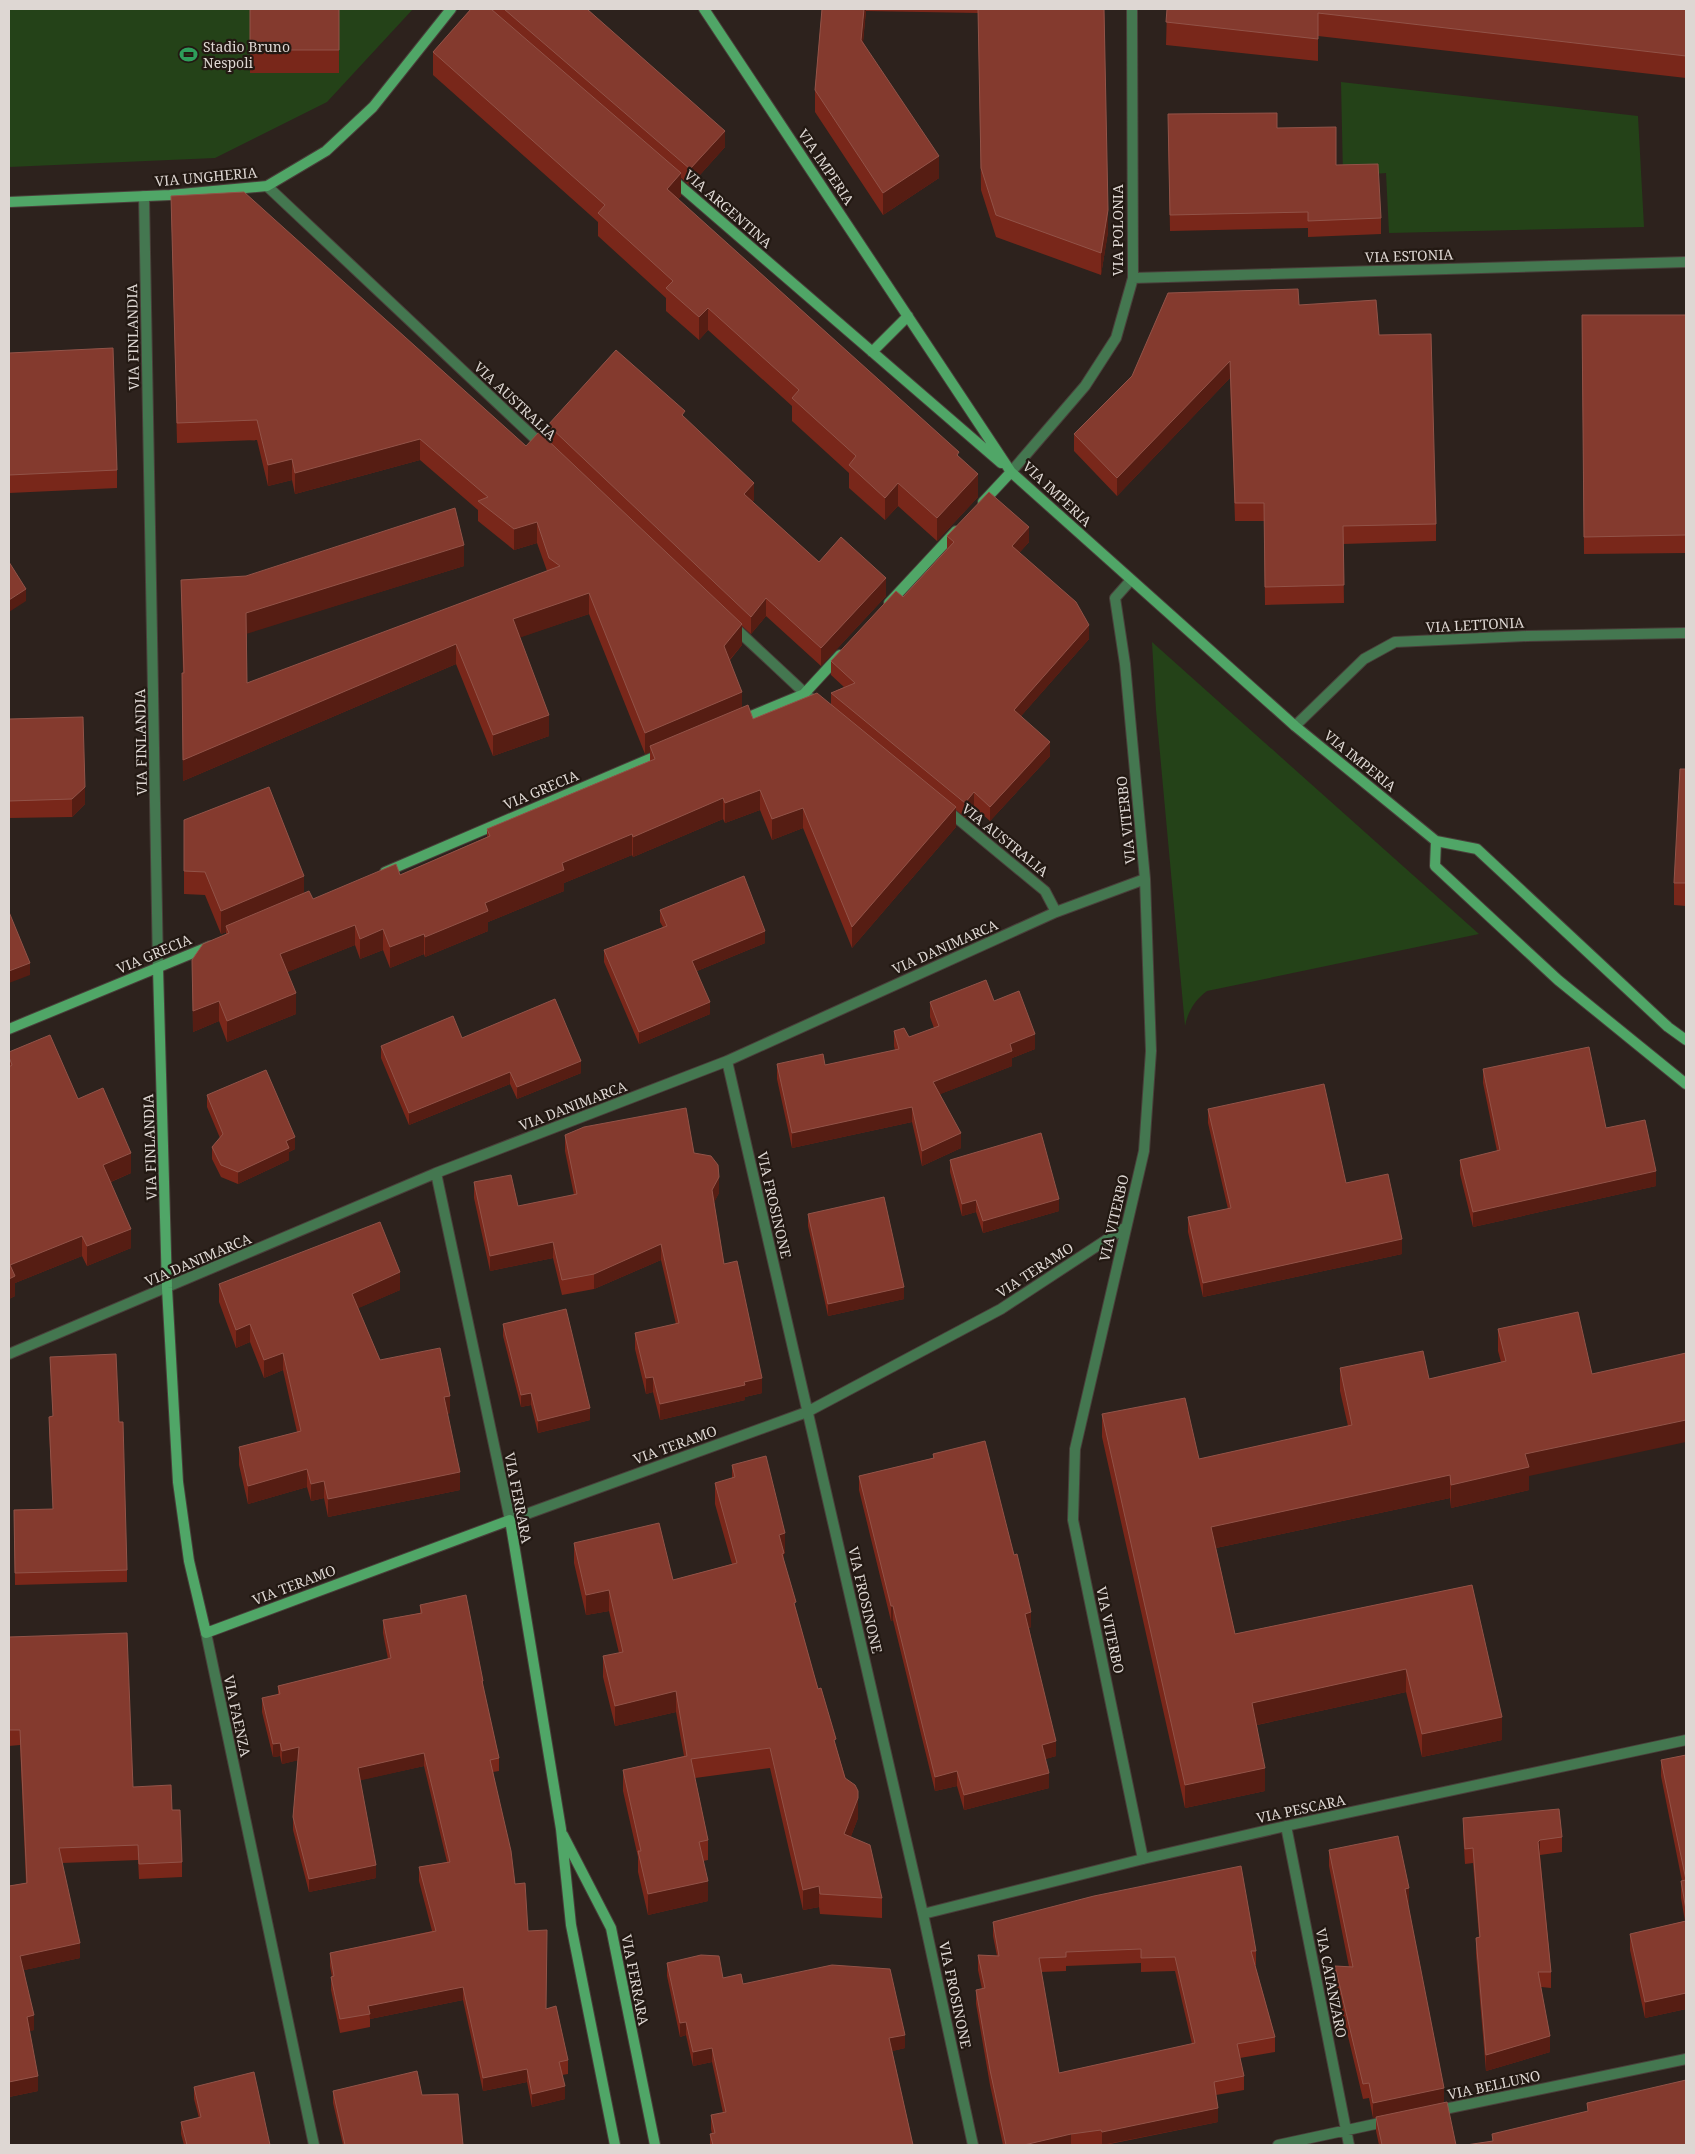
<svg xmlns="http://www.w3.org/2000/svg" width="1695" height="2154" viewBox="0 0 1695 2154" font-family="'Noto Serif',serif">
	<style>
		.green { fill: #244218 }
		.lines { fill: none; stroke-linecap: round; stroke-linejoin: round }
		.street-casing { stroke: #493f3a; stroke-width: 12 }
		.secondary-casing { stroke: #493f3a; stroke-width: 12 }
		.street { stroke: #447750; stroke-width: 10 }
		.secondary { stroke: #50a667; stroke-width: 10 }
		.wall { fill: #79271a; fill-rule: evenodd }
		.shaded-wall { fill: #561d13 }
		.building { fill: #843a2e; stroke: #925348; fill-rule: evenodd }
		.labels { text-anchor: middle; stroke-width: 4.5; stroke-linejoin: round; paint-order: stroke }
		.poi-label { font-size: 14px; fill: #ded7d3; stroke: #231913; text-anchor: start }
		.street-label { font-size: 14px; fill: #ded7d3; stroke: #231913 }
	</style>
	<rect width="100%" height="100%" fill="#2d221d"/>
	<path class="green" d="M9 9H413L327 102 215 158 9 167Z
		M1341 82 1638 116 1644 227 1389 233 1386 173 1343 177Z
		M1152 642 1479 934 1207 991C1195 1000 1188 1011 1185 1026L1156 710Z"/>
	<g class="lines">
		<defs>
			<path id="street" d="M267 186 543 446
				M144 196 158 968
				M1133 278 1686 262
				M1011 472 1085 386 1116 338 1133 278 1132 9
				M1131 580 1115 598 1125 664 1145 879 1151 1051 1144 1151 1075 1449 1073 1520 1143 1859
				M733 626 810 698
				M1295 726 1364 659 1395 642 1527 636 1686 633
				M947 810 1045 891 1056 912
				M727 1061 923 1914 973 2145
				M436 1173 510 1520 807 1412 1001 1309 1126 1227
				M9 1354 436 1173 727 1061 1056 912 1145 879
				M206 1633 314 2145
				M1286 1826 1349 2145
				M923 1914 1143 1859 1286 1826 1686 1740
				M1435 2111 1686 2059
				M1278 2145 1389 2121"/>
			<path id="secondary" d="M704 9 1011 472 1295 726 1436 841 1477 849 1668 1027 1686 1040
				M671 178 1001 463
				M9 202 170 195 267 186 326 151 373 107 451 9
				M872 352 908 316
				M983 502 1011 472
				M889 603 956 531
				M739 721 804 694 840 655
				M1436 841 1435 866 1558 980 1686 1084
				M385 872 661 754
				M158 968 167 1288 178 1482 189 1561 206 1633 510 1520 561 1829 571 1925 615 2145
				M9 1029 210 946
				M563 1835 611 1928 655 2145"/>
		</defs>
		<use href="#street" class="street-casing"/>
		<use href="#secondary" class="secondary-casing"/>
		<use href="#street" class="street"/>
		<use href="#secondary" class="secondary"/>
	</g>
	<path class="wall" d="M250 9H339V73H250Z
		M471 9H587L725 147 690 186 681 178V196L678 199 959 457 978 497 937 541 898 506 885 520 849 488V473L792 421V406L708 330 699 340 666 311V298L598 236V222L433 75V52Z
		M822 9H1104L1108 232 1101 275 996 237 981 190 978 13 866 11 863 42 939 178 883 215 815 112V90Z
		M1167 9H1686V78L1318 36V61L1166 45Z
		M1277 128 1336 165 1381 218V234L1308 237V228L1170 231 1168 130Z
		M171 196 526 446 548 441V425L685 418 754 500 752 502 819 562 886 596 821 666 766 616 751 634 742 626V645L730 660 742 707 753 719 831 704V693L844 687 831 675V661L903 597 947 549V536L1029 542 1019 553 1089 639 1021 716 1050 756 990 821 974 807 965 817 956 810V827L852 948 803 828 772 840 760 810 725 823 723 819 633 857 632 855 564 883V891L488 922V931L425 957 424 954 390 968 383 950 360 959 355 945 287 972 296 1014 227 1042 219 1021 193 1032 192 960 226 934V932L221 934 205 895 184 894V820L304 893 313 899 400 875 487 837V829L650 761V752L645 754 589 614 520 637 549 736 493 756 456 664 183 781 182 673H183L181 580 464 566 247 633V683L547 571 537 543 514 550 478 521V510L420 460 295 494 292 480 268 486 257 440 177 443Z
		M1299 305 1379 335 1436 524V541L1343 544 1344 603 1265 605 1264 521H1235L1230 378 1117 496 1074 451V434Z
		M1582 315H1686V553L1584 554Z
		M9 353 117 470V488L9 493Z
		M9 719 85 804 72 817 9 818Z
		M1686 769V906L1674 905V883Z
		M660 910 765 943 697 971 710 1014 639 1044 604 962V950L663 927 660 922Z
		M994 1001 1035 1049 1012 1058V1066L940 1094 961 1148 922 1166 912 1122 792 1148 777 1079V1064L825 1065 895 1050 894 1046V1031L909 1037 934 1028 930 1017V1002Z
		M462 1038 581 1073 517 1099 510 1084 409 1125 381 1058V1046Z
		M9 1052 78 1099 131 1173 111 1182 131 1248 87 1266 82 1256 15 1283V1296L9 1299Z
		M1483 1069 1606 1128 1656 1186 1473 1227 1460 1174V1160L1497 1151 1483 1083Z
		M207 1095 295 1149 289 1152V1160L238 1184 221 1177 212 1159V1147L220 1138 207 1107Z
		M1208 1109 1346 1183 1402 1254 1203 1297 1188 1232V1217L1228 1209 1208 1123Z
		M565 1135 694 1153 719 1193 714 1202 724 1264 762 1393 745 1397V1400L660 1420 653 1392 646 1394 635 1349V1333L676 1324 661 1260 594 1289 562 1295 553 1258 490 1271 474 1198V1182L518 1206 574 1195 565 1151Z
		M950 1160 1059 1211 983 1233 976 1212 962 1216 950 1172Z
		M808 1214 904 1299 828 1316 808 1226Z
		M219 1284 400 1290 358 1308 380 1360 450 1413 447 1414 460 1490 328 1517 324 1498 311 1501 307 1487 248 1504 239 1465V1447L297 1432 283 1370 264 1378 250 1342 236 1348 219 1302Z
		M1578 1312 1529 1476V1490L1451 1508 1450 1498 1216 1548 1235 1634 1472 1585 1502 1740 1422 1757 1406 1692 1257 1725 1265 1791 1185 1808 1102 1437V1414L1199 1459 1348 1426 1340 1391V1368L1429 1379 1501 1362 1498 1351V1329Z
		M503 1324 590 1420 538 1433 531 1405 521 1407 503 1336Z
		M50 1357 127 1570V1582L15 1585 14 1510 53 1509 49 1429V1417L53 1416Z
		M933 1454 1031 1627 1029 1628 1056 1756 1045 1759 1049 1788 964 1810 957 1786 935 1791 893 1620 891 1621 859 1490V1476L933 1458Z
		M732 1465 785 1553 784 1554V1561L796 1611 818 1689 858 1818 851 1836 882 1898V1918L820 1914 819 1907 803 1910 770 1768 695 1778 708 1840V1860L703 1861 708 1901 648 1915 638 1872V1857L623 1791V1770L684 1756 676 1712 615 1726 603 1677V1656L619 1653 609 1611 586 1615 574 1563V1543L673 1580 732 1564 715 1504V1483L732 1478Z
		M420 1605 483 1681V1688L499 1758V1771L493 1772 515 1884 528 1931 546 2009 568 2060V2074L562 2075 565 2099 532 2107 527 2082 483 2091 463 2000 370 2019V2027L340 2033 331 1990V1977H332L330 1966V1953L432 1931 419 1881V1867L447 1862 424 1766 360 1780 376 1878 309 1892 293 1830V1817L298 1760 282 1764 280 1756 273 1757 262 1712V1698L278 1695V1686L388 1659 383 1633V1620L420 1613Z
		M9 1637 133 1787 172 1810 182 1862V1877L139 1879 138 1860 62 1863 80 1958 24 1970 34 2030 29 2031 38 2091 9 2097V1886L26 1883 20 1745 9 1746Z
		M1686 1755V2009L1645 2018 1630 1950V1934L1685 1921 1681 1898V1881H1682L1661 1776V1760Z
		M1463 1818 1562 1837V1852L1540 1855 1551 1972V1988L1541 1987 1550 2052 1486 2071 1476 1954V1938L1479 1937 1473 1863 1465 1864 1463 1833Z
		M1329 1850 1409 1904H1408L1444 2103 1373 2118 1369 2098 1363 2099 1335 1982V1966L1349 1967 1329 1866Z
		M993 1922 1256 1951V1965H1255L1275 2037V2052L1240 2058 1244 2076V2090L1216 2095 1218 2122 1105 2145H1102L1101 2144 1091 2145H1003L990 2085 976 2004V1990L982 1989 978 1970V1955L997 1956 993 1936ZM1141 1963V1972L1175 1971 1192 2044 1059 2073 1041 1972 1066 1971V1966Z
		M667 1963 743 1984 905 2048 892 2051 913 2145H710V2134H712L711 2129V2115L723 2113 712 2062 693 2066 686 2035 680 2037 667 1976Z
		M194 2087 270 2145H184L181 2134V2122L199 2118 194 2099Z
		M333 2091 422 2095 463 2145H343L333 2103Z
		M1376 2117 1456 2145H1379L1376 2131Z"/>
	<path class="shaded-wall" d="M864 9H866L861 62V40Z
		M725 131V147L690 186V169Z
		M939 156V178L883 215V193Z
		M681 173V196L667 211V189Z
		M1108 210V232L1101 275V253Z
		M708 308V330L699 340V317Z
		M1230 361V378L1117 496V478Z
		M420 439V460L295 494V473Z
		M292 459V480L268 486V465Z
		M978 474V497L937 541V518Z
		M754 483V500L744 512V494Z
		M898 483V506L885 520V498Z
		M537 522V543L514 550V529Z
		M1029 527V542L1012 561V546Z
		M464 545V566L246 634V613Z
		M886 578V596L821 666V648Z
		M26 589V601L9 612V600Z
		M589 593V614L513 640V619Z
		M766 598V616L751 634V617Z
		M742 624V645L724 666V646Z
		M1089 625V639L1014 724V710Z
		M456 644V664L183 781V760Z
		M742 692V713L650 746V752L645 754V733Z
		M549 715V736L493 756V735Z
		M1050 742V756L990 821V807Z
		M85 787V804L72 817V799Z
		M760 790V810L725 823V803Z
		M974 792V807L965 817V803Z
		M723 798V819L633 857V837Z
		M956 807V827L852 948V927Z
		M803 808V828L772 840V819Z
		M632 834V855L564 883V891L488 922V931L425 957V937L485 903 562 863Z
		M304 876V898L226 926V932L221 934V911Z
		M355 925V945L280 975V954Z
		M383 929V950L360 959V939Z
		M765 931V943L692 973V961Z
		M424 934V954L390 968V947Z
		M30 963V975L9 983V971Z
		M296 993V1014L227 1042V1021Z
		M219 1001V1021L193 1032V1011Z
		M710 1002V1014L639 1044V1032Z
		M1035 1034V1049L1012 1058V1066L933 1097V1082L1010 1044Z
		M581 1061V1073L517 1099V1087Z
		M510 1072V1084L409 1125V1113Z
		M912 1107V1122L792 1148V1133Z
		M961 1133V1148L922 1166V1151Z
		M295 1137V1149L289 1152V1160L238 1184V1172L286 1141Z
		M131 1153V1173L103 1185V1165Z
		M1656 1171V1186L1473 1227V1212Z
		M719 1177V1193L712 1206V1190Z
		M1059 1199V1211L983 1233V1221Z
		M976 1200V1212L962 1216V1204Z
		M131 1229V1248L87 1266V1246Z
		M82 1236V1256L15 1283V1296L9 1299V1279L10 1265Z
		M1402 1239V1254L1203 1297V1283Z
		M553 1242V1258L490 1271V1256Z
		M661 1244V1260L594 1289V1274Z
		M400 1272V1290L352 1311V1294Z
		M904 1287V1299L828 1316V1304Z
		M250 1324V1342L236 1348V1330Z
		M283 1353V1370L264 1378V1360Z
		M653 1377V1392L646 1394V1378Z
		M762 1378V1393L745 1397V1400L660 1420V1404L744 1382Z
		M531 1393V1405L521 1407V1395Z
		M450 1396V1413L444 1415V1397Z
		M590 1408V1420L538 1433V1421Z
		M1686 1420V1442L1529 1476V1490L1451 1508V1485L1525 1454Z
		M307 1469V1487L248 1504V1486Z
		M460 1472V1490L328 1517V1499Z
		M1450 1475V1498L1211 1549V1527Z
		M324 1481V1498L311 1501V1484Z
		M785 1533V1553L784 1554V1573L779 1535Z
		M609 1590V1611L586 1615V1595Z
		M891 1606H893V1620L891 1621Z
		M1031 1612V1627L1025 1629V1614Z
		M1406 1669V1692L1252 1726V1703Z
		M676 1691V1712L615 1726V1706Z
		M1502 1717V1740L1422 1757V1734Z
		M1056 1741V1756L1042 1760V1745Z
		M280 1743V1756L273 1757V1744Z
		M299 1747V1760L282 1764V1751Z
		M424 1753V1766L358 1781V1768Z
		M1265 1768V1791L1185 1808V1785Z
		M957 1771V1786L935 1791V1777Z
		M1049 1773V1788L964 1810V1795Z
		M858 1798V1818L844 1854V1834Z
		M1540 1840V1855L1538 1842Z
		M376 1865V1878L309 1892V1879Z
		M708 1881V1901L648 1915V1894Z
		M819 1886V1907L803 1910V1890Z
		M1409 1888V1904H1405V1889Z
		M80 1943V1958L20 1971V1956Z
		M463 1987V2000L370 2019 368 2006Z
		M1686 1993V2009L1645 2018V2002Z
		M34 2015V2030L27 2032V2017Z
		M686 2022V2035L680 2037V2023Z
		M905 2035V2048L889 2052V2038Z
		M1550 2036V2052L1486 2071V2055Z
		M712 2048V2062L693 2066V2052Z
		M527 2069V2082L483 2091V2078Z
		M38 2076V2091L9 2097V2082Z
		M565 2086V2099L532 2107V2094Z
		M1444 2088V2103L1373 2118V2103Z
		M1218 2108V2122L1102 2145V2132Z
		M1071 2134V2145H1024Z"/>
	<path class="building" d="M250 9H339V50H250Z
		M471 9H491L681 173 667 189 959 452 957 455 978 474 937 518 898 483 885 498 849 465 856 456 792 398 799 390 708 308 699 317 666 288 673 281 598 213 605 205 433 52Z
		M504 9H587L725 131 690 169Z
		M822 9H864L861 40 939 156 883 193 815 90Z
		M978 9H1104L1108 210 1101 253 996 215 981 168Z
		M1167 9H1686V56L1318 13V39L1166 22Z
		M1277 113V128L1336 127V165L1378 164 1381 218 1308 221V212L1170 215 1168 114Z
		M244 192 526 446 539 432 742 624 724 646 742 692 645 733 589 593 513 619 549 715 493 735 456 644 183 760 182 673H184L181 580 246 576 455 508 464 545 246 613 247 683 560 566 549 558 537 522 514 529 478 501 488 497 420 439 295 473 292 459 268 465 257 420 177 423 171 196Z
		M1298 289 1299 305 1376 300 1379 335 1431 334 1436 524 1343 526 1344 585 1265 587 1264 503H1235L1230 361 1117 478 1074 434 1132 376 1168 293Z
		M1582 315H1686V535L1584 537Z
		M113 348 117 470 9 475V353Z
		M616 350 685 411 682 415 754 483 744 494 819 562 841 537 886 578 821 648 766 598 751 617 548 425Z
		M989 492 1029 527 1012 546 1076 602 1089 625 1014 710 1050 742 990 807 974 792 965 803 831 693 855 683 831 661 896 591 903 597 954 542 947 536Z
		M9 562 26 589 9 600Z
		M817 693 956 807 852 927 803 808 772 819 760 790 725 803 723 798 633 837 632 834 562 863 564 870 485 903 488 911 425 937 424 934 390 947 383 929 360 939 355 925 280 954 296 993 227 1021 219 1001 193 1011 192 960 203 944 229 933 226 926 309 891 313 899 396 864 400 875 490 836 487 829 655 759 650 746 748 705 753 719Z
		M83 717 85 787 72 799 9 801V719Z
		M1680 769H1686V883H1674Z
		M269 787 304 876 221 911 205 872 184 871V820Z
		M744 876 765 931 692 961 710 1002 639 1032 604 950 667 926 660 910Z
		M9 912 30 963 9 971Z
		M986 980 994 1001 1019 991 1035 1034 1010 1044 1012 1051 933 1082 961 1133 922 1151 912 1107 792 1133 777 1064 823 1054 825 1065 899 1049 894 1031 904 1028 909 1037 939 1026 930 1002Z
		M555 999 581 1061 517 1087 510 1072 409 1113 381 1046 453 1016 462 1038Z
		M50 1035 78 1099 103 1088 131 1153 103 1165 131 1229 87 1246 82 1236 10 1265 15 1276 9 1279V1067L12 1065 9 1057V1052Z
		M1589 1047 1606 1128 1645 1120 1656 1171 1473 1212 1460 1160 1500 1150 1483 1069Z
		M266 1070 295 1137 286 1141 289 1148 238 1172 221 1165 212 1147 223 1134 207 1095Z
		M1324 1084 1346 1183 1388 1174 1402 1239 1203 1283 1188 1217 1231 1208 1208 1109Z
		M686 1108 694 1153 711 1156 718 1165 719 1177 712 1190 724 1264 737 1261 762 1378 744 1382 745 1385 660 1404 653 1377 646 1378 635 1333 679 1323 661 1244 594 1274 562 1280 553 1242 490 1256 474 1182 511 1175 518 1206 577 1194 565 1135 584 1127Z
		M1041 1133 1059 1199 983 1221 976 1200 962 1204 950 1160Z
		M884 1197 904 1287 828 1304 808 1214Z
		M380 1222 400 1272 352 1294 380 1360 440 1348 450 1396 444 1397 460 1472 328 1499 324 1481 311 1484 307 1469 248 1486 239 1447 301 1431 283 1353 264 1360 250 1324 236 1330 219 1284Z
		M566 1309 590 1408 538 1421 531 1393 521 1395 503 1324Z
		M1578 1312 1592 1374 1686 1353V1420L1525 1454 1529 1467 1451 1485 1450 1475 1211 1527 1235 1634 1472 1585 1502 1717 1422 1734 1406 1669 1252 1703 1265 1768 1185 1785 1102 1414 1185 1398 1199 1459 1352 1425 1340 1368 1423 1351 1429 1379 1506 1361 1498 1329Z
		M116 1354 119 1422H123L127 1570 15 1573 14 1510 53 1509 49 1417 53 1416 50 1357Z
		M985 1441 1014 1555 1017 1554 1031 1612 1025 1614 1056 1741 1042 1745 1049 1773 964 1795 957 1771 935 1777 893 1606H891L859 1476 934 1458 933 1454Z
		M766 1456 785 1533 779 1535 784 1553 782 1554 796 1602 794 1603 818 1689 821 1688 836 1739 834 1740 845 1778 855 1785 858 1791V1798L844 1834 870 1845 882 1898 820 1894 819 1886 803 1890 770 1748 691 1759 708 1840 699 1842 708 1881 648 1894 638 1851H641L623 1770 687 1756 676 1691 615 1706 603 1656 623 1652 609 1590 586 1595 574 1543 659 1523 673 1580 737 1563 715 1483 735 1477 732 1465Z
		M466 1595 483 1681H482L499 1758 490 1760 511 1851 515 1884 525 1883 528 1931 547 1930 546 2009 556 2006 568 2060 559 2062 565 2086 532 2094 527 2069 483 2078 463 1987 368 2006 370 2014 340 2019 331 1977 334 1976 330 1953 436 1931 419 1867 450 1862 424 1753 358 1768 376 1865 309 1879 293 1817 299 1747 282 1751 280 1743 273 1744 262 1698 280 1694 278 1686 391 1658 383 1620 422 1613 420 1605Z
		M127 1633 133 1787 171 1785 172 1810H180L182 1862 139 1864 138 1845 59 1848 80 1943 20 1956 34 2015 27 2017 38 2076 9 2082V1886L27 1883 20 1730H9V1637Z
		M1686 1755V1910L1681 1881 1686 1880 1661 1760Z
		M1559 1809 1562 1837 1540 1840 1538 1842 1551 1972H1538L1550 2036 1486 2055 1476 1938 1480 1937 1473 1848 1465 1849 1463 1818Z
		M1398 1836 1409 1888 1405 1889 1444 2088 1373 2103 1369 2083 1363 2084 1335 1966 1353 1967 1329 1850Z
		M1241 1866 1256 1951H1251L1275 2037 1237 2044 1244 2076 1214 2082 1218 2108 1102 2132 1101 2130 1071 2134 1024 2145H1006L990 2070 976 1990 985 1988 978 1955 999 1956 993 1922 1094 1896ZM1141 1949V1958L1175 1957 1195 2043 1059 2073 1039 1958 1066 1957V1952Z
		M1686 1921V1993L1645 2002 1630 1934Z
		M701 1955 719 1956 723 1978 741 1974 743 1984 832 1965 890 1969 905 2035 889 2038 913 2145H713L710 2134 715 2133 711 2115 726 2112 712 2048 693 2052 686 2022 680 2023 667 1963Z
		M417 2071 422 2095 458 2094 463 2145H345L333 2091Z
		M254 2072 270 2145H187L181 2122 201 2117 194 2087Z
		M1686 2080V2145H1466L1493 2141 1492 2134 1588 2111 1587 2103Z
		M1447 2102 1456 2145H1382L1376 2117Z"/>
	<defs>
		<symbol id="stadium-bare" viewBox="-9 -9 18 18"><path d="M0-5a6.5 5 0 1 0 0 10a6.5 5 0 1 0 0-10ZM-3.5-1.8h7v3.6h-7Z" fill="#2e9e5b" stroke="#231913" stroke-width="2.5" paint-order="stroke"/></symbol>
	</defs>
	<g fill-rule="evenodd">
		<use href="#stadium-bare" x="176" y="42" width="25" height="25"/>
	</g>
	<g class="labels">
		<g class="poi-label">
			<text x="203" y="52">Stadio Bruno<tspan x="203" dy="16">Nespoli</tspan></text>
		</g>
		<g class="street-label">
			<text transform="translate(826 167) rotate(56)" y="5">VIA IMPERIA</text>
			<text transform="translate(206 177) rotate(-5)" y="5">VIA UNGHERIA</text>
			<text transform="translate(728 209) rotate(41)" y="5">VIA ARGENTINA</text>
			<text transform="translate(1118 230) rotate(-90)" y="5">VIA POLONIA</text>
			<text transform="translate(1409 256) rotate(-2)" y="5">VIA ESTONIA</text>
			<text transform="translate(133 337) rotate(-91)" y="5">VIA FINLANDIA</text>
			<text transform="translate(515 401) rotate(43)" y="5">VIA AUSTRALIA</text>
			<text transform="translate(1057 494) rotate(43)" y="5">VIA IMPERIA</text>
			<text transform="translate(1475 625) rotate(-3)" y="5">VIA LETTONIA</text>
			<text transform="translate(141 742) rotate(-91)" y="5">VIA FINLANDIA</text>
			<text transform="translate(1360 761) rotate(39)" y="5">VIA IMPERIA</text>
			<text transform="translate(541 790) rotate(-23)" y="5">VIA GRECIA</text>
			<text transform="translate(1126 820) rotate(-96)" y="5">VIA VITERBO</text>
			<text transform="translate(1005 840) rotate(39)" y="5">VIA AUSTRALIA</text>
			<text transform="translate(945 947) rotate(-24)" y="5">VIA DANIMARCA</text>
			<text transform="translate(154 954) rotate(-23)" y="5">VIA GRECIA</text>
			<text transform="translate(573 1106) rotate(-21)" y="5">VIA DANIMARCA</text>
			<text transform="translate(150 1147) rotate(-92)" y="5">VIA FINLANDIA</text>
			<text transform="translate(774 1205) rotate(77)" y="5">VIA FROSINONE</text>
			<text transform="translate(1114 1218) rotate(-77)" y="5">VIA VITERBO</text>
			<text transform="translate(198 1260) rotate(-23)" y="5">VIA DANIMARCA</text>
			<text transform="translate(1035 1270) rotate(-33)" y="5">VIA TERAMO</text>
			<text transform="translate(675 1445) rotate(-20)" y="5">VIA TERAMO</text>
			<text transform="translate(518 1498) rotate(79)" y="5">VIA FERRARA</text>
			<text transform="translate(294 1585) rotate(-21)" y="5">VIA TERAMO</text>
			<text transform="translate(865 1600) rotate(77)" y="5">VIA FROSINONE</text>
			<text transform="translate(1110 1630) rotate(78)" y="5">VIA VITERBO</text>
			<text transform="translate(237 1716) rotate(78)" y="5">VIA FAENZA</text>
			<text transform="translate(1301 1809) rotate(-12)" y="5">VIA PESCARA</text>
			<text transform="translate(635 1980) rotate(79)" y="5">VIA FERRARA</text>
			<text transform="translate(1331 1983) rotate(79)" y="5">VIA CATANZARO</text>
			<text transform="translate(955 1995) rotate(78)" y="5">VIA FROSINONE</text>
			<text transform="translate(1494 2085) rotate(-12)" y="5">VIA BELLUNO</text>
		</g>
	</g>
	<rect width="1695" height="2154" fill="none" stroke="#ded7d3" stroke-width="20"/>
</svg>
